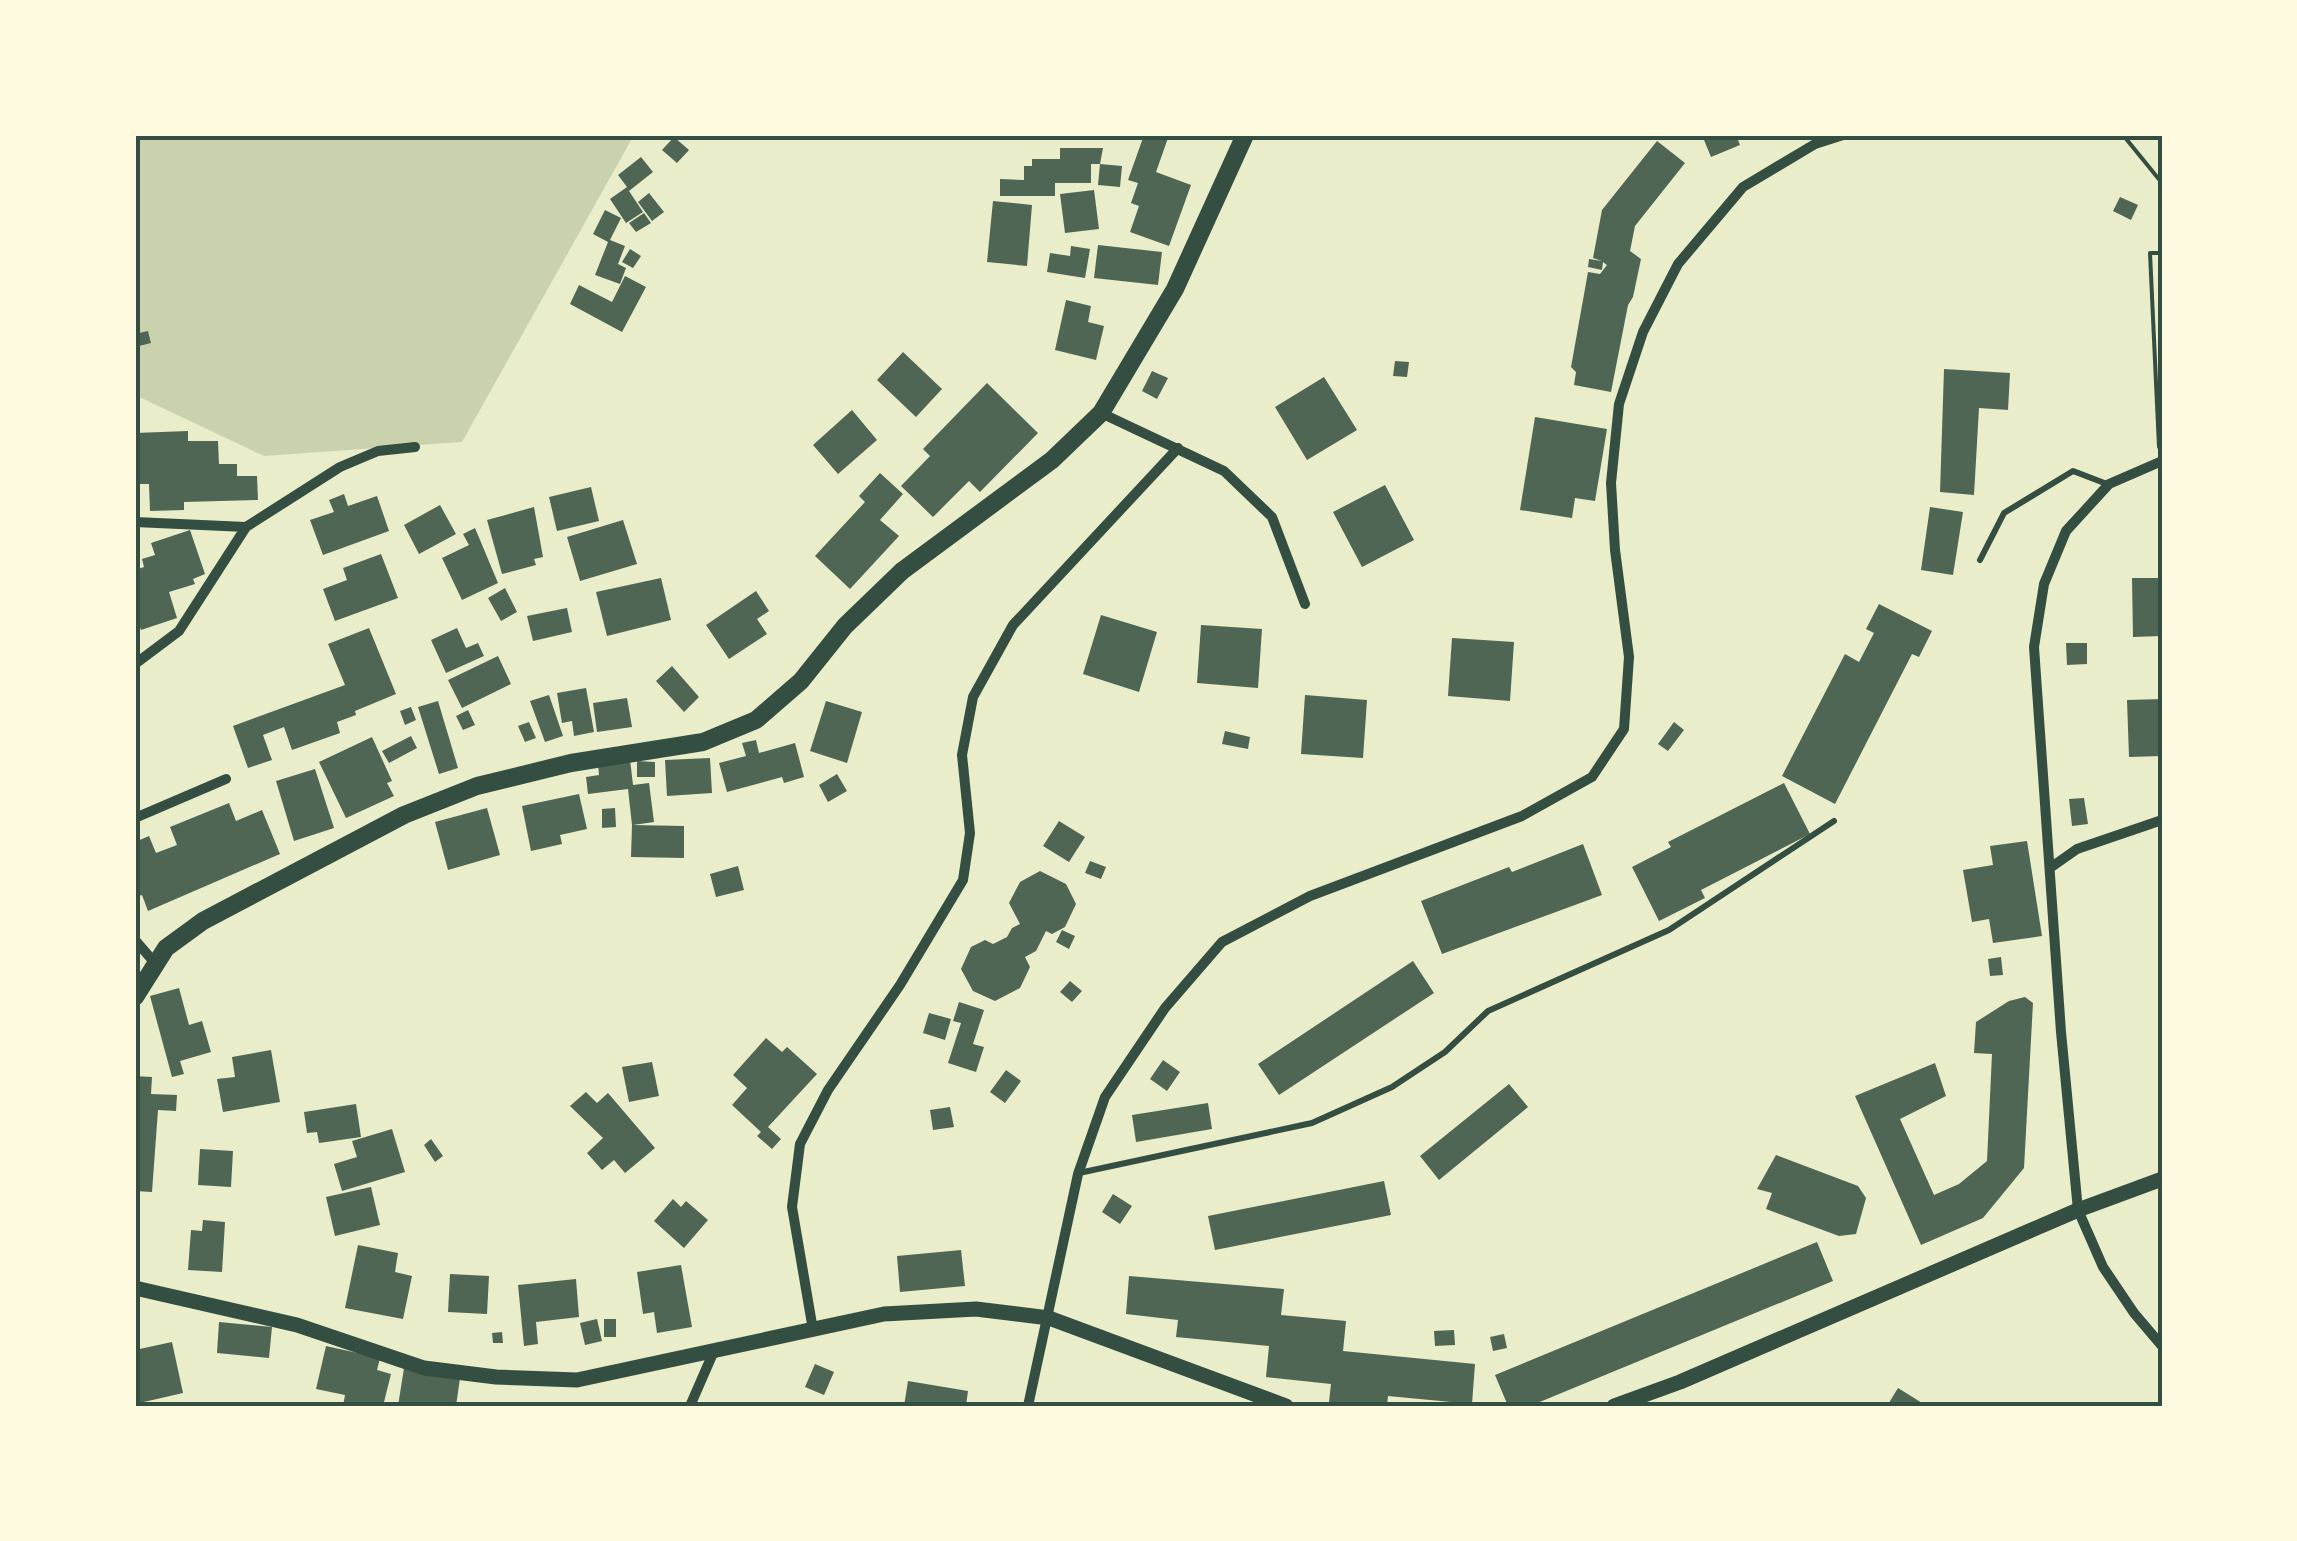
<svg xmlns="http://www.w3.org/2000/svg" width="2297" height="1541" viewBox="0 0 2297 1541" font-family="Poppins,sans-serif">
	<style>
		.green { fill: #cad2ad }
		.building { fill: #4f6655 }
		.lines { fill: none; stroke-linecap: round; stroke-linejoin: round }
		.path { stroke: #344e41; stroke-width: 4 }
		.service { stroke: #344e41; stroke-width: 6 }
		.minor { stroke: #344e41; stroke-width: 10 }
		.tertiary { stroke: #344e41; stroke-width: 15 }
		.secondary { stroke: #344e41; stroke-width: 18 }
		.neatline { fill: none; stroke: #344e41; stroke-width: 4 }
	</style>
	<rect width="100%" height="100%" fill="#e9edc9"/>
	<path class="green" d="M135 135H634L462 442 264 456 135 395Z"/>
	<path class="building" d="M1144 135 1168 138 1156 172 1191 185 1169 246 1130 232 1139 206 1131 203 1138 183 1128 180Z
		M1702 135H1736L1740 145 1711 157Z
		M674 137 689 150 677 163 662 150Z
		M1657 141 1685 163 1635 226 1630 251 1641 259 1633 297 1628 305 1611 392 1574 385 1576 372 1571 367 1588 272 1600 274 1607 265 1603 262 1602 270 1588 267 1589 259 1602 261 1593 258 1602 210Z
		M1060 148H1103L1100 164 1122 166 1120 187 1098 185 1100 164H1091V183H1055V196H1000V179L1024 180V166H1032V159H1060Z
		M641 157 653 172 629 191 643 212 626 223 610 199 627 187 618 175Z
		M1094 190 1099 229 1065 233 1060 194Z
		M649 193 664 212 652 221 638 202Z
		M2120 197 2138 205 2131 220 2113 211Z
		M993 201 1032 205 1027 266 987 262Z
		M605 210 621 218 610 240 625 246 618 264 626 268 620 284 595 275 608 242 593 234Z
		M644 213 651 223 636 232 629 223Z
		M1098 245 1162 252 1158 285 1094 278Z
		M1071 246 1090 249 1085 278 1047 272 1050 253 1070 256Z
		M630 249 641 256 633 268 622 262Z
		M625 276 646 287 622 332 570 304 579 285 612 302Z
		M1066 300 1091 306 1088 322 1104 326 1096 360 1055 350Z
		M148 331 151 343 135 347V334Z
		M903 352 942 389 916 417 877 380Z
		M1395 361 1409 362 1407 377 1393 376Z
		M1944 369 2010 373 2008 410 1979 408 1974 495 1940 492Z
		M1152 371 1168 378 1157 399 1142 391Z
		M1324 377 1357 430 1307 460 1275 407Z
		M987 383 1038 433 980 492 969 481 933 517 901 486 930 456 923 449Z
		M852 410 877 440 838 474 813 445Z
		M1535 417 1607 429 1595 501 1575 498 1572 518 1520 510Z
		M188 431V441H218L219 464H237V476H257L258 500 184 502V510L150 511 149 484H135V433Z
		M880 473 903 494 880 520 899 536 850 589 815 556 865 502 859 496Z
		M1385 485 1414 540 1362 567 1333 512Z
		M591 487 599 521 557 531 549 497Z
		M344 494 348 506 377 496 389 531 323 555 310 520 334 512 329 500Z
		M440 505 456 534 419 554 404 525Z
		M534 507 543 557 534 559 536 565 502 574 487 520Z
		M1930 507 1963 512 1953 575 1921 570Z
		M623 520 637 564 580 581 567 537Z
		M475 528 498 583 462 600 442 558 469 545 463 534Z
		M190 530 205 574 193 579 195 584 169 592 177 618 141 630 135 613V570L144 567 142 559 155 555 151 543Z
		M381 554 398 598 335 621 323 589 347 580 343 568Z
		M661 578 671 620 607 636 596 592Z
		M2132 578H2162V636L2133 637Z
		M505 588 517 612 501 621 488 598Z
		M756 591 769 611 757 619 767 634 729 659 706 625Z
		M1879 604 1932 631 1919 657 1912 654 1835 804 1782 776 1845 654 1859 662 1874 633 1866 629Z
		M567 608 572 632 533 641 527 616Z
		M1101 615 1157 632 1139 692 1083 674Z
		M1201 625 1262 629 1258 688 1197 683Z
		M369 628 396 694 355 711 356 715 337 722 340 733 292 750 284 727 263 735 272 760 248 768 233 726 345 685 328 644Z
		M457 628 466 648 478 643 484 656 446 673 431 640Z
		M1452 638 1514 642 1510 701 1448 696Z
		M2066 643H2087V664L2067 665Z
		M498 656 511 684 462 708 448 680Z
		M672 666 699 697 684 712 656 681Z
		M586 688 594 732 574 736 572 721 562 723 557 693Z
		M549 695 563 736 545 742 530 701Z
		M1305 695 1367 700 1363 758 1301 754Z
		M627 698 632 727 597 732 593 703Z
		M2162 699V756L2129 757 2127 700Z
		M438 701 458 768 439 774 418 707Z
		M826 701 862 712 847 763 810 751Z
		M411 707 416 720 405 725 400 711Z
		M468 710 475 725 463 730 456 716Z
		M529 722 536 738 525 742 518 726Z
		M1674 722 1684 730 1668 751 1658 744Z
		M1225 731 1250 737 1248 749 1222 744Z
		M411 736 417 748 389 763 382 751Z
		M372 737 392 781 387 783 394 796 346 818 319 762Z
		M756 740 759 753 795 743 804 777 784 783 782 777 727 792 719 763 746 756 742 743Z
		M710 758 712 793 667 796 665 760Z
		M630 759 633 785 649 783 654 822 633 825 684 826V858L631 857 632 825 628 789 588 794 586 777 599 775 598 763Z
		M637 761 655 762V777H637Z
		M315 769 334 828 294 841 276 781Z
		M837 774 847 791 828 802 819 785Z
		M1784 783 1810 834 1701 890 1705 898 1659 921 1632 867 1671 847 1668 842Z
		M579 794 587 829 560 835 562 844 531 851 522 806Z
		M2084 798 2088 824 2072 826 2069 799Z
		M229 803 236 821 262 810 280 854 148 911 142 895 135 897V842L149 836 156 853 177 845 170 827Z
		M487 808 500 855 448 870 435 822Z
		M615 808 616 827 602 828V809Z
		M1059 821 1085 837 1069 862 1043 846Z
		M2027 841 2042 936 1993 943 1989 919 1972 922 1963 870 1993 865 1990 846Z
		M1583 844 1602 895 1442 954 1421 901 1509 867 1512 872Z
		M1090 861 1106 867 1101 879 1085 873Z
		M738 866 744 890 716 897 710 874Z
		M1040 871 1066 884 1076 904 1065 927 1052 934 1046 931 1036 951 1025 957 1030 967 1020 988 995 1001 973 991 961 969 971 947 985 940 993 944 1007 937 1012 928 1020 924 1009 903 1020 882Z
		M1062 930 1075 936 1069 949 1056 942Z
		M2001 957 2003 975 1990 976 1988 959Z
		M1413 961 1434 993 1279 1095 1258 1064Z
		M1070 981 1082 991 1072 1002 1060 992Z
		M179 988 189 1025 202 1021 211 1052 180 1061 184 1074 172 1077 150 996Z
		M2025 997 2033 1003 2024 1168 1983 1218 1921 1245 1855 1096 1935 1063 1946 1096 1900 1119 1934 1195 1959 1184 1987 1161 1992 1054 1974 1053 1976 1022 2009 1001Z
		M959 1002 984 1010 973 1044 984 1047 976 1072 948 1063 961 1023 953 1021Z
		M929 1013 951 1019 945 1040 923 1033Z
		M766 1038 782 1052 787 1047 817 1074 768 1127 781 1139 772 1149 757 1136 761 1132 732 1105 747 1088 733 1075Z
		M271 1050 280 1102 223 1112 217 1079 235 1077 232 1057Z
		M1163 1060 1180 1072 1167 1091 1150 1079Z
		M652 1062 659 1096 629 1102 622 1067Z
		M1006 1070 1021 1081 1005 1103 990 1092Z
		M135 1076 152 1077 151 1094 177 1095 176 1111 158 1110 152 1192 135 1191Z
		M1509 1084 1528 1107 1439 1180 1420 1156Z
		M586 1092 597 1103 608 1093 655 1148 625 1173 614 1160 602 1170 587 1153 603 1138 570 1106Z
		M1208 1103 1212 1129 1136 1142 1132 1115Z
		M356 1104 361 1137 319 1143 317 1132 307 1133 304 1112Z
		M950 1107 954 1127 933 1130 930 1110Z
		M392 1129 405 1172 342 1191 334 1164 357 1157 352 1141Z
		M431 1139 443 1156 435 1162 424 1145Z
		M200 1149 233 1151 231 1187 198 1185Z
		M1776 1155 1858 1186 1866 1198 1856 1234 1839 1236 1766 1209 1772 1193 1757 1189Z
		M1384 1181 1391 1215 1215 1250 1208 1216Z
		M371 1187 380 1225 335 1236 326 1197Z
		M1113 1194 1132 1206 1120 1224 1102 1212Z
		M673 1199 681 1207 686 1201 708 1220 684 1248 654 1221Z
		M203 1220 225 1222 222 1272 188 1270 191 1230 202 1231Z
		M1817 1242 1833 1281 1530 1406H1508L1495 1375Z
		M358 1245 398 1253 395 1272 412 1276 403 1319 345 1308Z
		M961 1250 965 1286 900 1292 897 1256Z
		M681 1265 692 1327 657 1333 654 1312 643 1314 637 1272Z
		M450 1274 489 1276 487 1314 448 1312Z
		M1129 1276 1284 1289 1281 1315 1346 1321 1343 1351 1475 1364 1472 1404 1388 1396 1387 1406 1329 1402 1331 1384 1266 1377 1269 1346 1176 1337 1178 1320 1126 1314Z
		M576 1279 579 1317 536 1322 538 1344 524 1346 518 1285Z
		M597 1319 602 1341 585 1345 580 1323Z
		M604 1319H616V1337H604Z
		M219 1322 272 1327 269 1358 217 1353Z
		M1454 1330 1455 1345 1435 1346 1434 1331Z
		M502 1332 503 1343H493L492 1333Z
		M1504 1334 1507 1348 1493 1351 1490 1337Z
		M172 1342 183 1393 135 1404V1350Z
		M326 1346 380 1358 377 1370 391 1374 383 1406H343L345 1395 316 1389Z
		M815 1364 834 1372 824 1395 805 1387Z
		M404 1368 460 1378 456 1406H398Z
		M908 1381 968 1391 966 1406H904Z
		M1898 1388 1927 1406H1887Z"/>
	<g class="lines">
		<path class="path" d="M2123 135 2162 183
			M2159 447 2150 253H2162"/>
		<path class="service" d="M1980 560 2004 513 2073 471 2107 484
			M1079 1173 1312 1123 1392 1087 1445 1052 1488 1011 1669 930 1834 821"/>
		<path class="minor" d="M1101 413 1224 471 1272 517 1305 604
			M2162 461 2109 484 2066 531 2044 584 2034 647 2061 1032 2078 1210 2103 1267 2134 1313 2162 1346
			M135 522 246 527
			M135 664 179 631 246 527 340 467 378 451 415 447
			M135 818 226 779
			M2050 868 2077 849 2162 820
			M135 940 154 962
			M813 1330 792 1207 800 1144 828 1090 900 985 963 880 970 833 962 755 973 697 1013 625 1178 448
			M690 1406 714 1351
			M1028 1406 1078 1174 1105 1097 1165 1008 1222 942 1310 896 1522 816 1592 777 1624 729 1629 657 1615 550 1611 483 1619 404 1643 332 1678 264 1743 187 1815 144 1843 135"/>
		<path class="tertiary" d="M135 1288 297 1325 424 1368 496 1377 577 1380 884 1314 976 1309 1049 1318 1286 1406
			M1614 1406 1680 1382 2078 1210 2162 1179"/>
		<path class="secondary" d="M135 997 166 948 203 921 404 815 477 786 571 763 703 742 756 720 801 681 845 626 902 571 1052 460 1101 413 1175 289 1245 135"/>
	</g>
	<rect width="2297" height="1541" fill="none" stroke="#fefae0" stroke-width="275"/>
	<rect x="138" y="138" width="2022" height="1266" class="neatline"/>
</svg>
